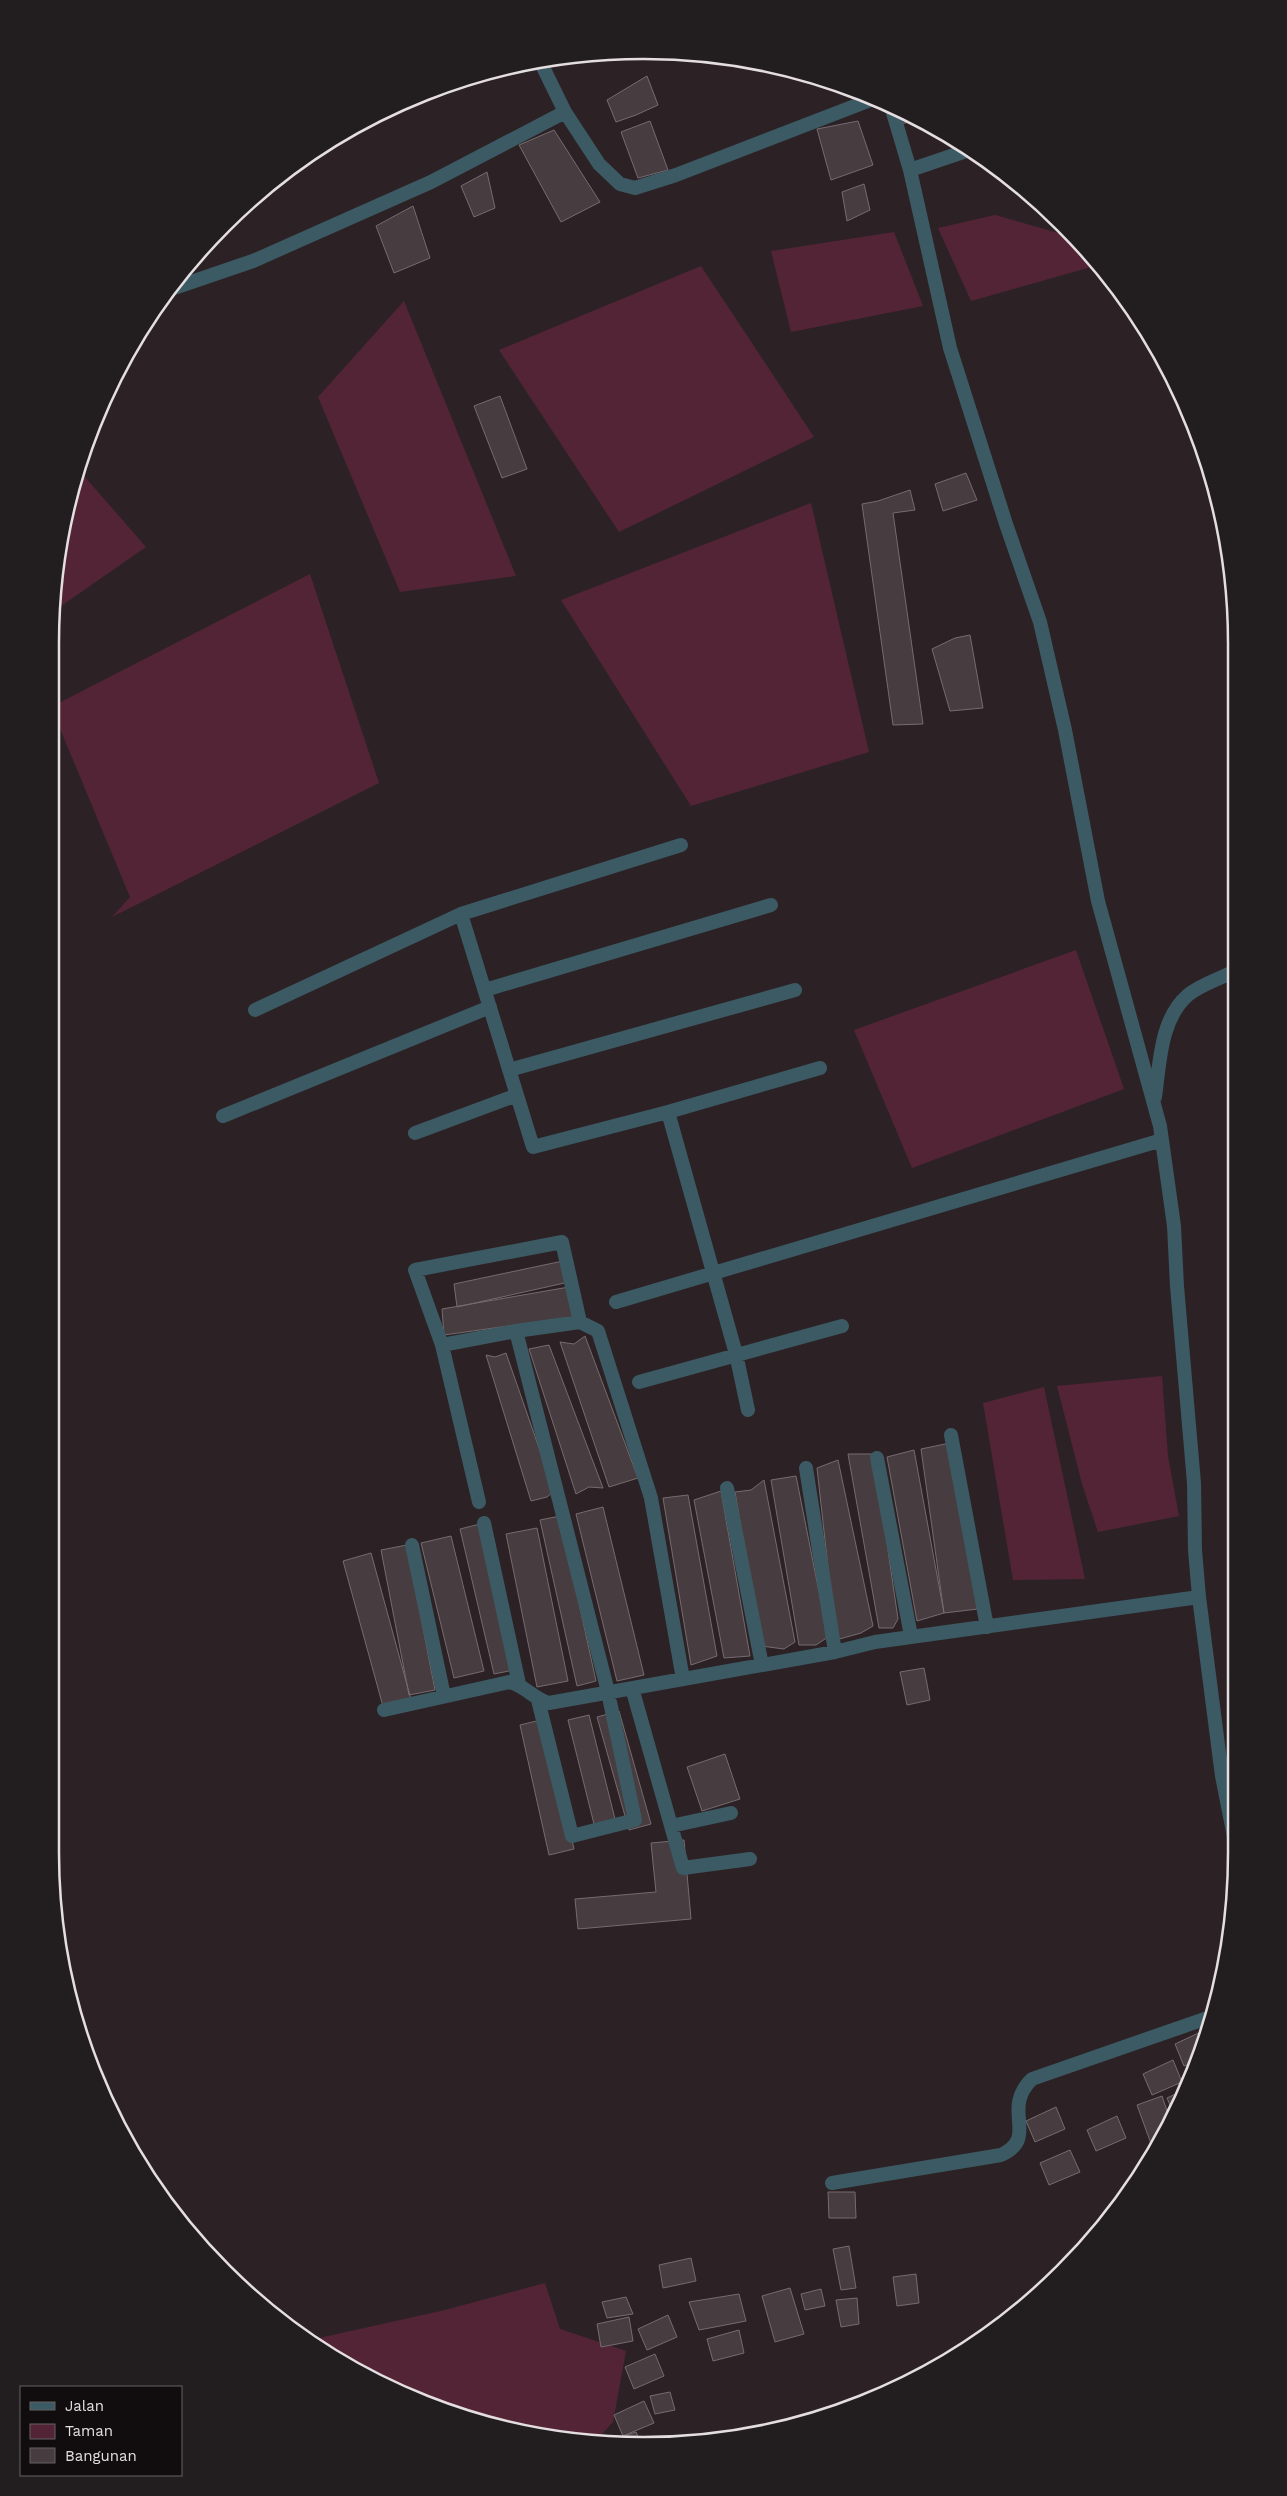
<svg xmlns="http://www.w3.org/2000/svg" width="1287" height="2496" viewBox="0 0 1287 2496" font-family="'Work Sans',sans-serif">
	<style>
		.green { fill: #532436 }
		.building { fill: #473d40; stroke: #766b6e }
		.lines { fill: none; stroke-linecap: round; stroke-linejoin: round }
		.minor { stroke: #3c5a63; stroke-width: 14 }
		.rim { fill: none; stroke: #e5dee0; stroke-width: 2.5 }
	</style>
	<rect width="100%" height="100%" fill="#2c2225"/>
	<path class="green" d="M995 215 1072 237 1098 265 971 301 938 228Z
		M894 232 923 306 791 332 771 251Z
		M701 266 814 437 619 532 499 350Z
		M404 301 516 576 400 592 318 397Z
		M78 469 146 547 51 613 70 490Z
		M811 503 869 752 691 806 561 600Z
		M310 574 379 783 112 917 130 897 51 707Z
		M1076 950 1124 1089 912 1168 854 1030Z
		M1162 1376 1168 1456 1179 1516 1098 1532 1082 1484 1057 1386Z
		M1044 1387 1085 1579 1013 1580 983 1403Z
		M545 2283 560 2329 626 2351 613 2422 594 2443 527 2435 417 2401 347 2366 310 2340 445 2310Z"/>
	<path class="building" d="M647 76 658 105 636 115 616 122 607 100Z
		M899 108 906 111 917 119 902 124Z
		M650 121 668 170 638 178 621 132Z
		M858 121 873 165 831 180 817 129Z
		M554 130 600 202 561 222 519 145Z
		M487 172 495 208 474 217 461 186Z
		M864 184 870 210 847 221 842 192Z
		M413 206 430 258 394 273 376 226Z
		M500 396 527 469 502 478 474 406Z
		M966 473 977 500 943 511 935 484Z
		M910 490 915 510 893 513 923 724 893 725 862 504 878 501Z
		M970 635 983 708 950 711 932 649 955 638Z
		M563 1261 569 1282 457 1307 454 1284Z
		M569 1287 573 1317 444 1335 442 1309Z
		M585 1336 638 1478 609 1487 560 1342 574 1344Z
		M549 1345 603 1488 589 1487 576 1494 529 1349Z
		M506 1353 554 1491 547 1497 531 1501 486 1355 495 1357Z
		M950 1443 978 1609 944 1613 921 1449Z
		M914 1450 944 1613 917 1621 887 1457Z
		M848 1454H874L898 1619 893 1628H879Z
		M838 1460 873 1626 861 1633 836 1640 817 1468Z
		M796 1476 828 1637 816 1645H799L771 1480Z
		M764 1480 795 1642 784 1649 761 1646 735 1492 751 1490Z
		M721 1491 750 1656 724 1658 694 1500Z
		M688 1495 717 1656 691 1665 663 1498Z
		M603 1507 644 1675 617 1681 576 1514Z
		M560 1516 596 1681 577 1686 540 1520Z
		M484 1523 519 1669 494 1674 460 1529Z
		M537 1528 568 1681 537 1687 506 1534Z
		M451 1536 484 1671 454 1678 421 1543Z
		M407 1545 435 1690 409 1695 381 1550Z
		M371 1553 412 1703 384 1710 343 1561Z
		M924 1668 930 1700 907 1705 900 1672Z
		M619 1711 651 1824 629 1830 597 1717Z
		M589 1715 616 1823 595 1828 568 1720Z
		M545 1719 574 1849 549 1855 520 1725Z
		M725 1754 740 1799 702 1811 687 1767Z
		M684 1840 691 1919 578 1929 575 1899 656 1892 651 1843Z
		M1205 2030 1207 2033 1196 2061 1184 2066 1175 2044Z
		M1173 2060 1182 2082 1152 2095 1143 2074Z
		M1186 2089 1176 2115 1175 2117 1167 2098Z
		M1162 2096 1171 2123 1154 2152 1137 2105Z
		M1056 2107 1065 2129 1035 2142 1026 2121Z
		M1117 2116 1126 2138 1096 2151 1087 2130Z
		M1070 2150 1080 2172 1049 2185 1040 2163Z
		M828 2192H855L856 2218H829Z
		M849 2246 856 2288 841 2290 833 2249Z
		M691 2258 696 2281 663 2288 659 2265Z
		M916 2274 919 2303 897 2306 893 2277Z
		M790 2288 804 2334 775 2342 762 2296Z
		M821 2289 825 2306 805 2310 801 2294Z
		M739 2294 746 2321 699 2330 689 2302Z
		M626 2297 633 2314 607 2318 602 2302Z
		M857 2298 859 2324 841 2327 836 2300Z
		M668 2315 677 2337 647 2350 638 2329Z
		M629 2317 633 2341 601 2347 597 2324Z
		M739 2330 744 2353 713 2361 707 2339Z
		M655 2354 664 2376 634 2389 625 2367Z
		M670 2392 675 2410 655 2414 650 2396Z
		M644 2401 654 2423 623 2436 614 2415Z
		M636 2432 641 2444H621L619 2438Z"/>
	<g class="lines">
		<path class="minor" d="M540 61 565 112 599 164 620 184 635 188 676 175 873 99
			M891 106 910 170 950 348 1006 524 1040 622 1065 730 1098 901 1160 1126 1174 1226 1177 1286 1194 1483 1195 1550 1199 1597 1222 1776 1236 1847
			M910 170 966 151
			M168 290 253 261 431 182 565 112
			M461 914 533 1147 668 1112 820 1068
			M485 990 771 905
			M255 1010 461 914 681 845
			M509 1070 795 990
			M1155 1097C1160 1063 1160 1019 1188 995 1200 985 1219 979 1233 972
			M668 1112 736 1354 748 1410
			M223 1116 490 1007
			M415 1133 517 1095
			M616 1302 1162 1140
			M442 1345 415 1270 562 1242 580 1322
			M639 1382 842 1326
			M951 1435 987 1627
			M877 1458 911 1636
			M806 1468 835 1652
			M727 1488 762 1665
			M479 1502 442 1345 516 1331
			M484 1523 519 1684
			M412 1545 444 1696
			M632 1688 683 1868 750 1859
			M608 1692 516 1331 580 1322 598 1331 651 1498 683 1679
			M538 1700 572 1836 635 1820 610 1702
			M384 1710 509 1682C525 1685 533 1699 549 1703L835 1652 875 1642 1199 1597
			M671 1826 731 1813
			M832 2183 1001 2155C1040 2137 1000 2110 1032 2079L1213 2016"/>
	</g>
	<path d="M0 0H1287V2496H0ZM643 59H644A584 584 0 0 1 1228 643V1853A584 584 0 0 1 644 2437H643A584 584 0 0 1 59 1853V643A584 584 0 0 1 643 59Z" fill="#221e1f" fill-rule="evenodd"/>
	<path class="rim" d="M643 59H644A584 584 0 0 1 1228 643V1853A584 584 0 0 1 644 2437H643A584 584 0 0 1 59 1853V643A584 584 0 0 1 643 59Z"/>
	<rect x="20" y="2386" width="162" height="90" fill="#110d0e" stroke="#666162"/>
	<rect x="30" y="2402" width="25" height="8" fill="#3c5a63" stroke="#666162"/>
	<text x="65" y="2411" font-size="15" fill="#e5dee0">Jalan</text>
	<rect x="30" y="2424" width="25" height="15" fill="#532436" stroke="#666162"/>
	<text x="65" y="2436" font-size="15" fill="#e5dee0">Taman</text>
	<rect x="30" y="2448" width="25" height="15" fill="#473d40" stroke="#666162"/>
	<text x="65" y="2461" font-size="15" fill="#e5dee0">Bangunan</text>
</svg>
